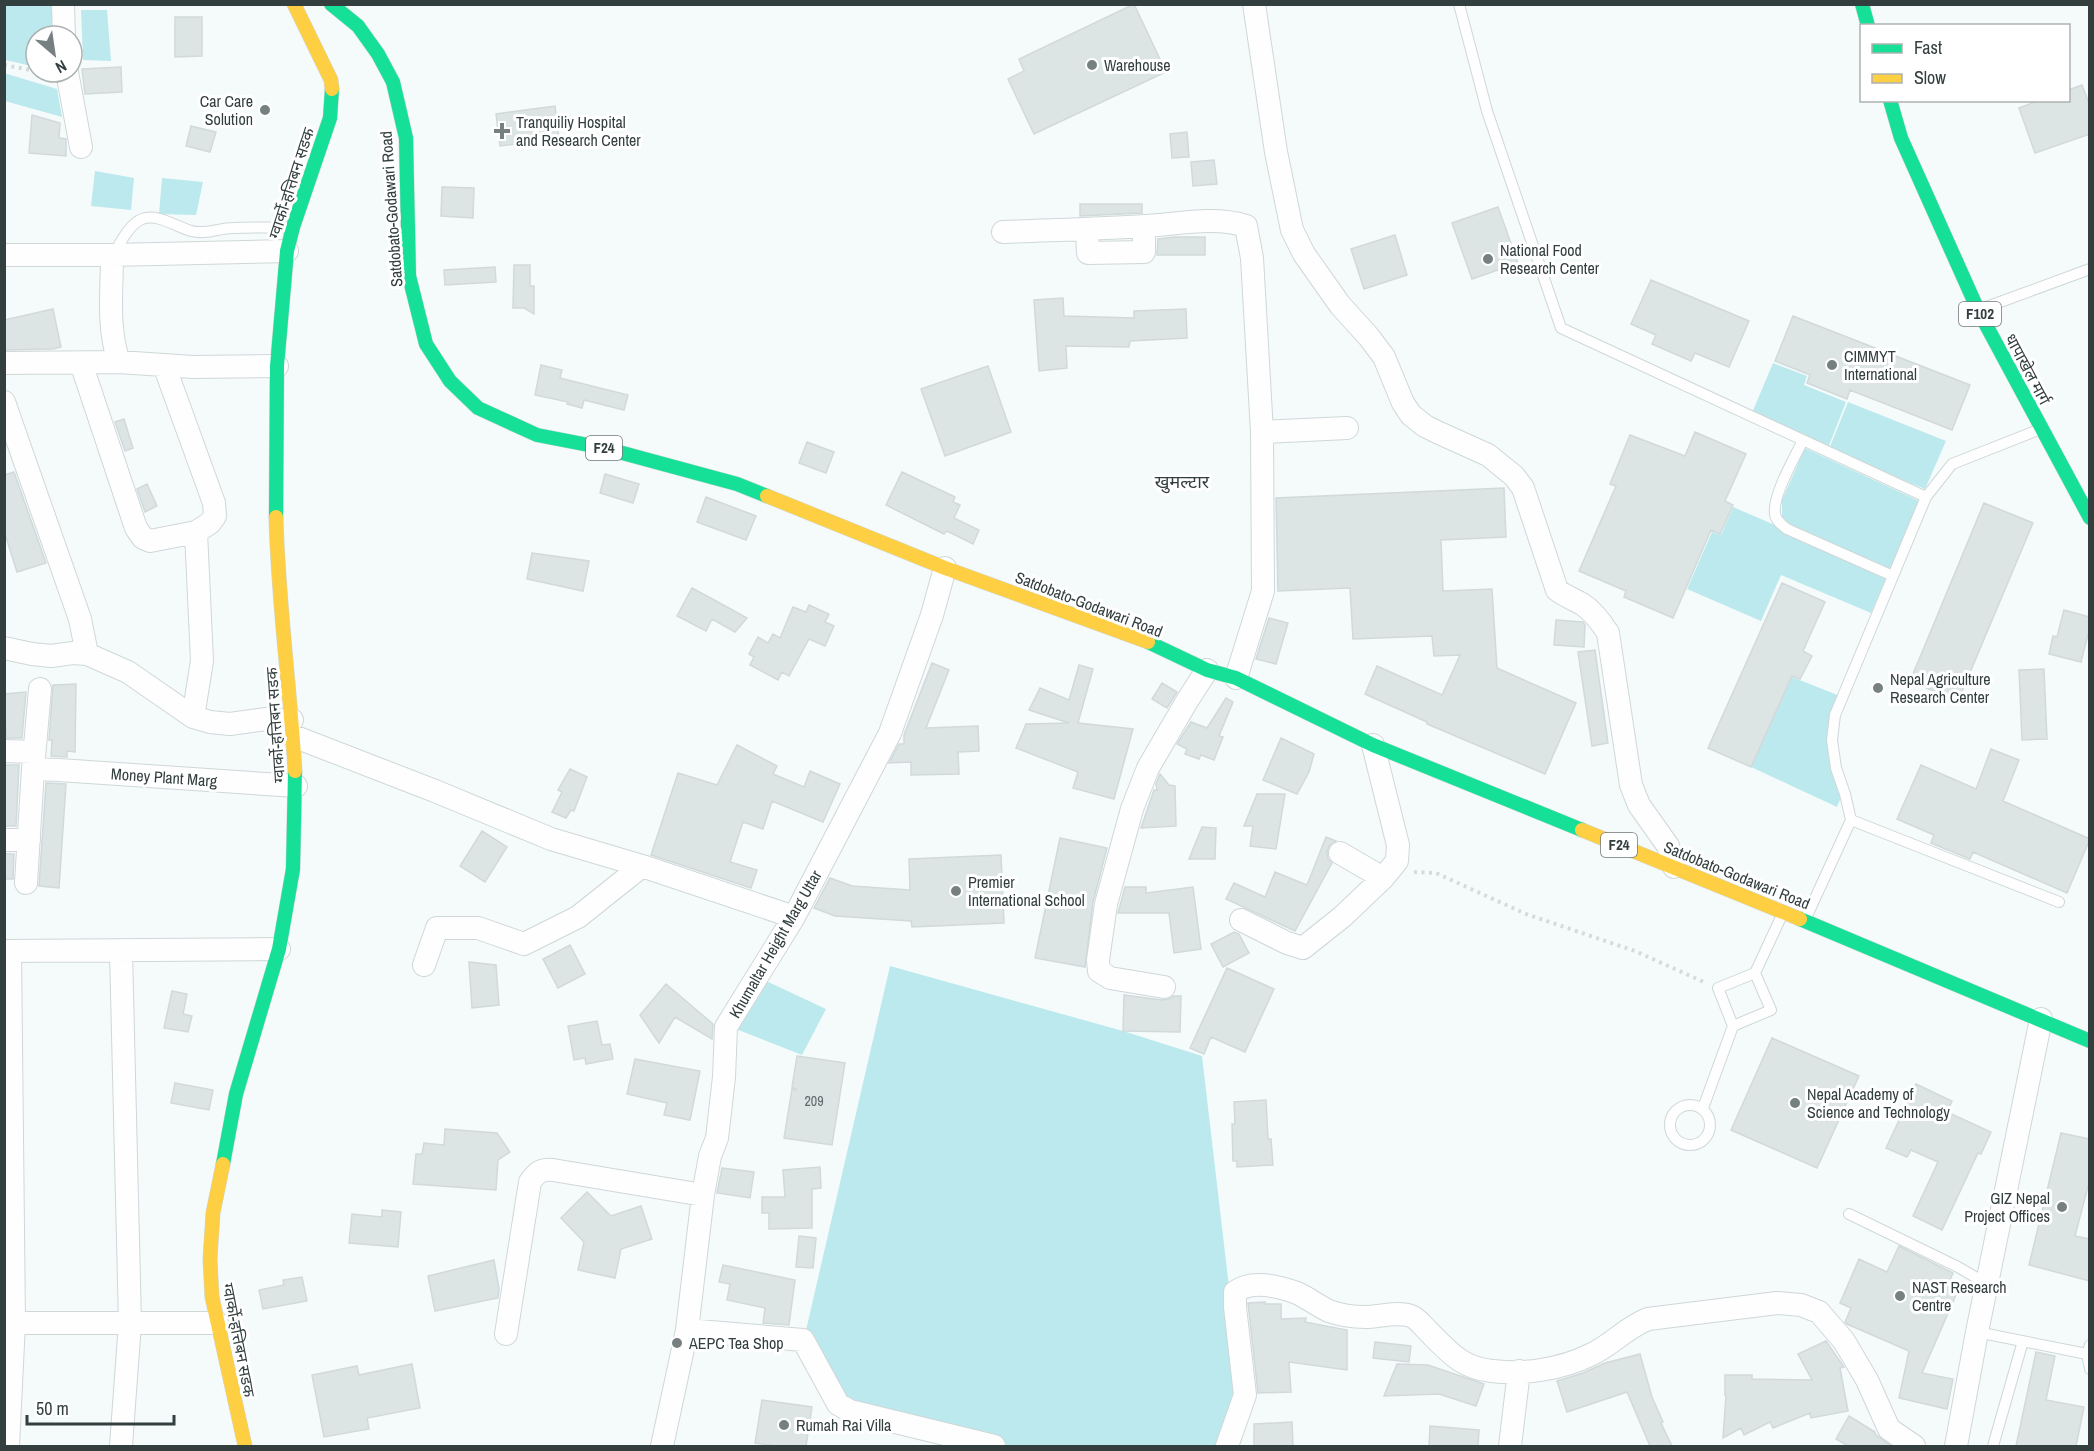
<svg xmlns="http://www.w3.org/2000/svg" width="2094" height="1451" viewBox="0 0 2094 1451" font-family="'Archivo Narrow','Noto Sans Devanagari',sans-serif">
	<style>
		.green { fill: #bbe9ed }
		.building { fill: #dce4e4; stroke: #d1d9da; stroke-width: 1.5 }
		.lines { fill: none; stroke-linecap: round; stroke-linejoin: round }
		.lane-casing { stroke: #cfd7d8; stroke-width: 12 }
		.street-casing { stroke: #cfd7d8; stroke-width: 24 }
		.fast-casing { stroke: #cfd7d8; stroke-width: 15 }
		.slow-casing { stroke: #cfd7d8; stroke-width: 15 }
		.path { stroke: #d7dada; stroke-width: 4; stroke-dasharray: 3 4.5; stroke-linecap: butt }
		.lane { stroke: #fefefe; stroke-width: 10 }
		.street { stroke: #fefefe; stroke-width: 22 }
		.fast { stroke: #16e098; stroke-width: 14 }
		.slow { stroke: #ffcf43; stroke-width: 14 }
		.poi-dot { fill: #778081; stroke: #fff; stroke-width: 2 }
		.labels { text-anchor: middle; stroke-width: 6; stroke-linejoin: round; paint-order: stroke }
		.number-label { font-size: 14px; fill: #5e6869 }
		.shield { fill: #fff; stroke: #707879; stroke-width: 1.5 }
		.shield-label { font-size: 15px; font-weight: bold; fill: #333e3f }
		.poi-label { font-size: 16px; fill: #333e3f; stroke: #fff; text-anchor: start }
		.street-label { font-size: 16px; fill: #333e3f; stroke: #fff }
		.neighbourhood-label { font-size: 18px; fill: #333e3f; stroke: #fff }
	</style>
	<rect width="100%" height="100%" fill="#f5fbfb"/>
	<path class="green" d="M55 5V36H36V67L5 60V6Z
		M81 10H107L111 61 83 60Z
		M4 73 57 89 62 117 5 101Z
		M95 171 134 178 131 210 91 206Z
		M162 178 203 182 196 215 159 214Z
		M1773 363 1807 376 1804 385 1846 402 1828 448 1752 413Z
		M1848 402 1946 441 1925 489 1829 449Z
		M1805 448 1919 501 1890 572 1790 525 1782 517V500Z
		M1733 507 1888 574 1871 613 1781 575 1761 621 1687 589 1712 532 1721 535Z
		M1792 677 1840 696 1834 715 1843 792 1837 807 1751 767Z
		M890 966 1123 1031 1202 1056 1229 1287 1245 1389 1222 1446H946L837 1414 801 1352Z
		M762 979 826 1009 802 1055 736 1029Z"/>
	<path class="building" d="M1134 4 1166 72 1034 134 1008 79 1024 71 1019 59Z
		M175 17H202V56L175 57Z
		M121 67 122 92 85 94 82 69Z
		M2082 85 2090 106V134L2035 153 2019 108 2040 100H2068V90Z
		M555 106 559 138 500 146 496 114Z
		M32 115 60 123 59 138 66 139V156L29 153Z
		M191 126 216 132 210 152 186 146Z
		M1187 132 1189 157 1172 158 1170 134Z
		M1214 160 1217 184 1193 186 1191 162Z
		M442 187 474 188 473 218 441 216Z
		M1080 204H1142V213L1080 216Z
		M1498 207 1518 263 1472 279 1452 223Z
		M1395 235 1407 275 1364 289 1351 249Z
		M1174 237H1205V255H1157L1158 239Z
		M514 265H530V286H534V314L524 308H513Z
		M495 267 496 282 445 285 444 270Z
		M1651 280 1749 321 1729 367 1695 353 1691 361 1652 344 1656 335 1631 324Z
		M1063 298 1064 316 1134 318V311L1186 309 1187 338 1130 341 1129 347 1066 346 1067 368 1039 371 1034 300Z
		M53 309 61 347 53 349 4 350V320Z
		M1793 316 1970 385 1952 430 1850 390 1847 399 1807 383 1810 375 1775 361Z
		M541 365 562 370 560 378 628 395 624 410 584 400 582 408 567 404 568 402 535 395Z
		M988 366 1011 432 945 456 921 389Z
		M124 419 133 448 125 451 115 422Z
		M1695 432 1746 454 1725 501 1733 505 1720 534 1711 530 1673 618 1624 597 1626 591 1579 571 1616 486 1610 484 1630 435 1685 456Z
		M807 442 834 452 826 473 799 463Z
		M14 472 46 563 17 572 4 531V475Z
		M902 472 955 497 953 502 960 505 954 518 979 530 973 544 947 531 944 534 886 505Z
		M605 474 639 484 633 503 600 493Z
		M147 484 157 506 145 512 137 489Z
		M1504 488 1506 537 1441 540 1443 591 1492 589 1497 668 1576 703 1545 774 1427 724V722L1365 694 1377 666 1442 695 1460 655 1434 656 1432 636 1353 639 1350 588 1278 591 1276 498Z
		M706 497 756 516 746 540 697 522Z
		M1984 503 2033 523 1958 701 1910 681Z
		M532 553 589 561 583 591 527 579Z
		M1782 583 1825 602 1803 651 1812 656 1800 679 1792 676 1751 767 1708 748Z
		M692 588 716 601 747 618 735 632 712 619 706 631 677 616Z
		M809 605 829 614 825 622 834 626 825 646 809 639 789 676 782 672 778 680 750 665 754 657 749 654 758 637 768 643 773 634 780 638 793 607 806 612Z
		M2064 610 2090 617V627L2081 662 2049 654 2053 636 2057 637Z
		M1269 618 1288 623 1276 664 1256 659Z
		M1556 620 1583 622 1585 625 1584 647 1554 645Z
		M1595 650 1608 743 1592 746 1578 652Z
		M932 663 949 670 926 728 978 726 979 751 958 752 959 774 911 775V762L889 763 899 744H904V735Z
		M1079 665 1093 669 1078 723 1133 729 1114 799 1073 788 1078 772 1016 748 1026 724 1069 723 1029 710 1040 688 1069 700Z
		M2044 669 2047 739 2022 740 2019 670Z
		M1162 683 1177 692 1167 708 1152 699Z
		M76 684 75 752 67 751V757L51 756 52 740H49L53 685Z
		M26 692 22 738H6L4 694Z
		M1226 698 1233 702 1219 736 1223 737 1214 760 1201 755 1199 759 1185 754 1187 749 1177 744 1191 722 1207 728Z
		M1281 738 1314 754 1309 772 1297 794 1263 780Z
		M737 745 777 766 773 774 804 787 810 771 840 784 823 822 772 801 763 829 743 822 730 862 757 870 751 888 651 855 678 773 717 785Z
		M1991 749 2019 760 2003 801 2090 839 2067 893 1973 852 1970 859 1931 843 1934 835 1897 819 1921 765 1976 789Z
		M4 765H19L16 826H4Z
		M570 769 587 777 574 811 571 810 566 818 552 812 562 792 558 790Z
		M1160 774 1169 785 1175 786 1176 826 1141 828 1154 790H1157L1156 784Z
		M46 783 66 784 59 888 39 886Z
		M1257 794H1285L1276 849 1250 846 1253 826H1244Z
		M1202 827 1216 828 1215 859H1189Z
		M482 831 507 847 485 882 460 866Z
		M1326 837 1336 841 1329 846 1327 852 1328 859 1332 863 1295 931 1226 899 1234 883 1265 897 1275 872 1307 885Z
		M1060 838 1107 848 1093 902 1085 967 1035 958Z
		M4 854H14L13 879H4Z
		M1001 855 1004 923 912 927 911 921 835 916 814 908 830 878 852 886 910 890 909 859Z
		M1125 887H1146V893L1193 887 1201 949 1174 953 1169 913H1118Z
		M1234 932 1239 934 1249 953 1223 967 1211 944Z
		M570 945 585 974 558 988 543 959Z
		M469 962 496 965 499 1005 472 1008Z
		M1227 968 1274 989 1245 1052 1211 1037 1204 1054 1190 1048Z
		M666 984 713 1024 712 1039 675 1017 659 1043 640 1015Z
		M172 991 187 994 183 1014 192 1016 188 1032 164 1028Z
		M1124 995 1162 1000 1169 999 1174 996H1181L1180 1032 1123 1031Z
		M597 1021 602 1045 610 1044 613 1059 586 1064 585 1058 574 1060 568 1026Z
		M1772 1038 1859 1076 1817 1168 1731 1130Z
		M797 1056 845 1063 832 1145 784 1138 792 1089 797 1090 792 1087Z
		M635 1059 700 1071 690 1120 664 1115 667 1103 627 1094Z
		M175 1083 213 1090 209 1110 171 1103Z
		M1916 1084 1952 1101 1947 1112 1991 1132 1981 1154 1978 1153 1942 1230 1913 1216 1938 1162 1911 1150 1907 1157 1886 1148Z
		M1266 1100 1268 1139H1271L1273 1165 1237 1167V1161H1233L1232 1124H1235L1234 1102Z
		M445 1129 497 1133 510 1152 498 1160 496 1190 413 1184 416 1154H422L424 1143 444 1145Z
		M2061 1133 2090 1139V1179L2075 1236 2090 1239V1281L2029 1265Z
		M820 1167 821 1188 812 1189V1228L769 1229V1213H762V1197H785L783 1170Z
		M722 1168 754 1172 750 1198 717 1193Z
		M587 1192 611 1216 641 1206 652 1239 621 1249 615 1278 578 1270 584 1242 561 1218Z
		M382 1210 401 1212 398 1247 349 1243 352 1214 382 1217Z
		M799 1236 816 1238 813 1268 796 1267Z
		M1899 1246 1953 1273 1949 1283 1959 1288 1922 1373 1953 1379 1947 1409 1899 1398 1909 1351 1847 1324 1845 1322 1851 1308 1840 1303 1859 1259 1887 1272Z
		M494 1260 499 1289 498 1298 435 1311 428 1276Z
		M723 1265 795 1280 789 1325 763 1323 765 1308 727 1300 730 1284 719 1282Z
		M302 1277 307 1301 263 1309 259 1290 284 1285 283 1280Z
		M1265 1302V1304H1281V1319L1306 1318 1305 1322 1347 1330V1370L1289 1362 1291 1392 1258 1393 1248 1303Z
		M1826 1341 1844 1367 1840 1368 1848 1411 1811 1418 1810 1413 1773 1428 1770 1422 1744 1435 1741 1428 1723 1438 1726 1395H1725V1375H1752V1379L1812 1380 1798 1354Z
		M1375 1342 1411 1346 1409 1362 1373 1358Z
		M2036 1352 2055 1356 2046 1400 2084 1407 2076 1446H2016Z
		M1640 1354 1652 1397 1663 1422 1661 1423 1672 1446H1650L1627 1392 1567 1412 1557 1381 1583 1373 1605 1363Z
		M412 1364 420 1408 367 1418 369 1429 324 1437 312 1375 357 1366 359 1375Z
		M1397 1364 1428 1365 1484 1384 1476 1406 1439 1394 1384 1396Z
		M762 1400 812 1407 806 1446H778L755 1443Z
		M1849 1416 1875 1432V1434L1891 1446H1848L1836 1439Z
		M1292 1422 1293 1446H1254V1424Z
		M1430 1426 1479 1430 1478 1446H1429Z"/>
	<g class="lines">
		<defs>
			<path id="lane" d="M1459 4 1487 111 1561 328 1926 497 1952 464 2038 430
				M113 255C120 244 129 224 142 219 157 213 177 227 191 231 206 235 219 228 233 228 252 227 270 228 289 227
				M1981 309 2090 269
				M1803 440C1795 457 1772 496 1775 514 1776 521 1782 525 1787 529L1893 576
				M1851 820 2059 902
				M1806 918 1851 820 1845 794 1836 768 1832 740 1835 715 1926 497
				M1755 973 1771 1010 1733 1026 1718 988Z
				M1755 973 1782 915
				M1670 1125a20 20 0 1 1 40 0a20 20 0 1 1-40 0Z
				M1703 1108 1733 1026
				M1849 1214 1958 1267 1987 1284
				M1977 1332 2087 1354
				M2090 1345 2087 1354 2090 1369
				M1993 1446 2023 1341"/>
			<path id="street" d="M63 4 64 36
				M1254 4 1276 152 1292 230 1304 254 1340 305 1369 337 1384 357 1403 403 1411 415 1425 426 1437 432 1488 455 1514 476 1523 488 1557 590C1565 596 1573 599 1582 604 1593 611 1601 622 1608 633L1631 785 1639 805 1668 846 1674 867
				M67 72 81 147
				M1087 229 1088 253 1144 252V226
				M1003 232C1051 230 1098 229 1146 226 1178 224 1215 216 1246 226L1252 258 1262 432 1263 591 1236 678
				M4 255H112L287 251
				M112 255C112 292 107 327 119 362
				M4 363 119 362 193 367 277 366
				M81 363 136 528 143 538 150 541 196 532 210 523 215 516 214 503 164 365
				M4 402 80 619 87 654
				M1262 432 1347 428
				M4 648 32 654 51 656 73 653 87 654 128 672 193 717 210 722 230 724 266 719 292 720
				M193 717 202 661 196 532
				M293 736 435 791 551 839 642 866 794 917
				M4 751 34 752
				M33 769 59 770 296 786
				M4 840H29
				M1340 853 1383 878
				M26 883 33 769 40 689
				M1241 920 1287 943 1303 948 1342 917 1383 878 1397 861 1398 845 1373 745
				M4 951 279 949
				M424 965 437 928H478L524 944 578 917 642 866
				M1164 987 1110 978 1099 971 1098 960 1106 904 1132 809 1148 768 1187 701 1207 670
				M4 1323H217
				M687 1330 803 1340 838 1404 850 1411 994 1446
				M506 1334 530 1182C537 1172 541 1169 553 1170L703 1195
				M8 1446 14 1323 10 951
				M121 1446 130 1323 121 951
				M662 1446 687 1330 703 1195 710 1156 717 1138 724 1077 726 1027 794 917 890 733 932 615 945 568
				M1227 1446 1245 1395 1235 1307V1292C1252 1279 1278 1286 1297 1293 1308 1298 1318 1306 1329 1311 1340 1315 1353 1317 1365 1317 1379 1317 1397 1311 1411 1316 1417 1318 1423 1326 1428 1331 1448 1351 1461 1368 1492 1371 1523 1375 1562 1369 1590 1355 1611 1346 1625 1328 1648 1319L1777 1303 1801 1305 1819 1312 1844 1341 1867 1380 1889 1429 1914 1446
				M1510 1446 1519 1371
				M1956 1446 1977 1332 2041 1019"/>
			<path id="fast" d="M331 4 358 26 378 54 393 82 406 138 409 276 426 344 450 381 478 408 537 435 604 448 737 484 767 496
				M1862 4 1868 26
				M1890 100 1901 138 1978 310 2090 518
				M276 517 277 366 287 251 293 227 330 118 332 89
				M1148 642 1207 670 1236 678 1373 745 1582 830
				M1800 919 2090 1041
				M223 1164 236 1094 279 949 293 869 295 771"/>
			<path id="slow" d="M294 4 331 80 332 89
				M767 496 945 568 1148 642
				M276 517C278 602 290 686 295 771
				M1582 830 1800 919
				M223 1164 213 1213 210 1259 212 1297 245 1446"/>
		</defs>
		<use href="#lane" class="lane-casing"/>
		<use href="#street" class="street-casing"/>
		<use href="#fast" class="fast-casing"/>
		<use href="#slow" class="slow-casing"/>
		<path class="path" d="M4 65 36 71
			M1414 872 1436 873 1526 914 1635 951 1706 983"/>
		<use href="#lane" class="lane"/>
		<use href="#street" class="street"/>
		<use href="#fast" class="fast"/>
		<use href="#slow" class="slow"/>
	</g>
	<g class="poi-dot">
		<circle cx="1092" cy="65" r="6"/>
		<circle cx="265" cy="110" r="6"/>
		<path d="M499 122h6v6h6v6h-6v6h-6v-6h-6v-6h6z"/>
		<circle cx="1488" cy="259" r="6"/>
		<circle cx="1832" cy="365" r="6"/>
		<circle cx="1878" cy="688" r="6"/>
		<circle cx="956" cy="891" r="6"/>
		<circle cx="1795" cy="1103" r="6"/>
		<circle cx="2062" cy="1207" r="6"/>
		<circle cx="1900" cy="1296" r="6"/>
		<circle cx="677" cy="1343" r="6"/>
		<circle cx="784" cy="1425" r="6"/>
	</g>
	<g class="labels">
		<g class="number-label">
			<text x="814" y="1106">209</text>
		</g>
		<g class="shield">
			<rect x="1959" y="302" width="42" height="24" rx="4.5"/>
			<rect x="586" y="436" width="36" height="24" rx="4.5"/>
			<rect x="1601" y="833" width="36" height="24" rx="4.5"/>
		</g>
		<g class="shield-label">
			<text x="1980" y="319">F102</text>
			<text x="604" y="453">F24</text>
			<text x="1619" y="850">F24</text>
		</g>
		<g class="poi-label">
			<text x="1104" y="71">Warehouse</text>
			<text x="253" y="107" text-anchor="end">Car Care<tspan x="253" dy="18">Solution</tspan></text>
			<text x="516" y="128">Tranquiliy Hospital<tspan x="516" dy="18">and Research Center</tspan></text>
			<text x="1500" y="256">National Food<tspan x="1500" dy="18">Research Center</tspan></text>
			<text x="1844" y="362">CIMMYT<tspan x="1844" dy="18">International</tspan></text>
			<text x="1890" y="685">Nepal Agriculture<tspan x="1890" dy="18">Research Center</tspan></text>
			<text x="968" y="888">Premier<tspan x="968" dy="18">International School</tspan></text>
			<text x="1807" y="1100">Nepal Academy of<tspan x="1807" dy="18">Science and Technology</tspan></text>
			<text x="2050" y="1204" text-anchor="end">GIZ Nepal<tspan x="2050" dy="18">Project Offices</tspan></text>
			<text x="1912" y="1293">NAST Research<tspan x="1912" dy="18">Centre</tspan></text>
			<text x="689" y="1349">AEPC Tea Shop</text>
			<text x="796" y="1431">Rumah Rai Villa</text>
		</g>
		<g class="street-label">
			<text transform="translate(291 183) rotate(-72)" y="6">ग्वार्को-हत्तिबन सडक</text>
			<text transform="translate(391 209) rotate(-94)" y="6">Satdobato-Godawari Road</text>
			<text transform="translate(2028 369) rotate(62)" y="6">धापाखेल मार्ग</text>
			<text transform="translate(1089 604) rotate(21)" y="6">Satdobato-Godawari Road</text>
			<text transform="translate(275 725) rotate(-94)" y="6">ग्वार्को-हत्तिबन सडक</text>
			<text transform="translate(164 777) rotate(4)" y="6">Money Plant Marg</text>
			<text transform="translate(1737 875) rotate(22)" y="6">Satdobato-Godawari Road</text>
			<text transform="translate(775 944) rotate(-60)" y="6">Khumaltar Height Marg Uttar</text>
			<text transform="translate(239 1340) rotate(79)" y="6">ग्वार्को-हत्तिबन सडक</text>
		</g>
		<g class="neighbourhood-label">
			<text x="1182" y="488">खुमल्टार</text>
		</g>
	</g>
	<rect width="2094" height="1451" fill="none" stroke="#333e3f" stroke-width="12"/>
	<rect x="1860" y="24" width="210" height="78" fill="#ffffff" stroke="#adb2b2" stroke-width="1.5"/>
	<rect x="1872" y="44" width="30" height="9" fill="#16e098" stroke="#adb2b2" stroke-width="1.5"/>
	<text x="1914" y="54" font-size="18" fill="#333e3f">Fast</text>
	<rect x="1872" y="74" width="30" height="9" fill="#ffcf43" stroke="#adb2b2" stroke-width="1.5"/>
	<text x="1914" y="84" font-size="18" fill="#333e3f">Slow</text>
	<g transform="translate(54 54) rotate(151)"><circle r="28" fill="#ffffff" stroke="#adb2b2" stroke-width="1.5"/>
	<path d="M0-4.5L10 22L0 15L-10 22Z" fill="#778081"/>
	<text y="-9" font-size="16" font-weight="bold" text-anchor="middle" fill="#333e3f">N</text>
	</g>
	<path d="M27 1415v9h147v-9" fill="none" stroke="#333e3f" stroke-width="3"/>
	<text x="36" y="1415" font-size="18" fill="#333e3f" stroke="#ffffff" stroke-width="4.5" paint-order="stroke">50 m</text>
</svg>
